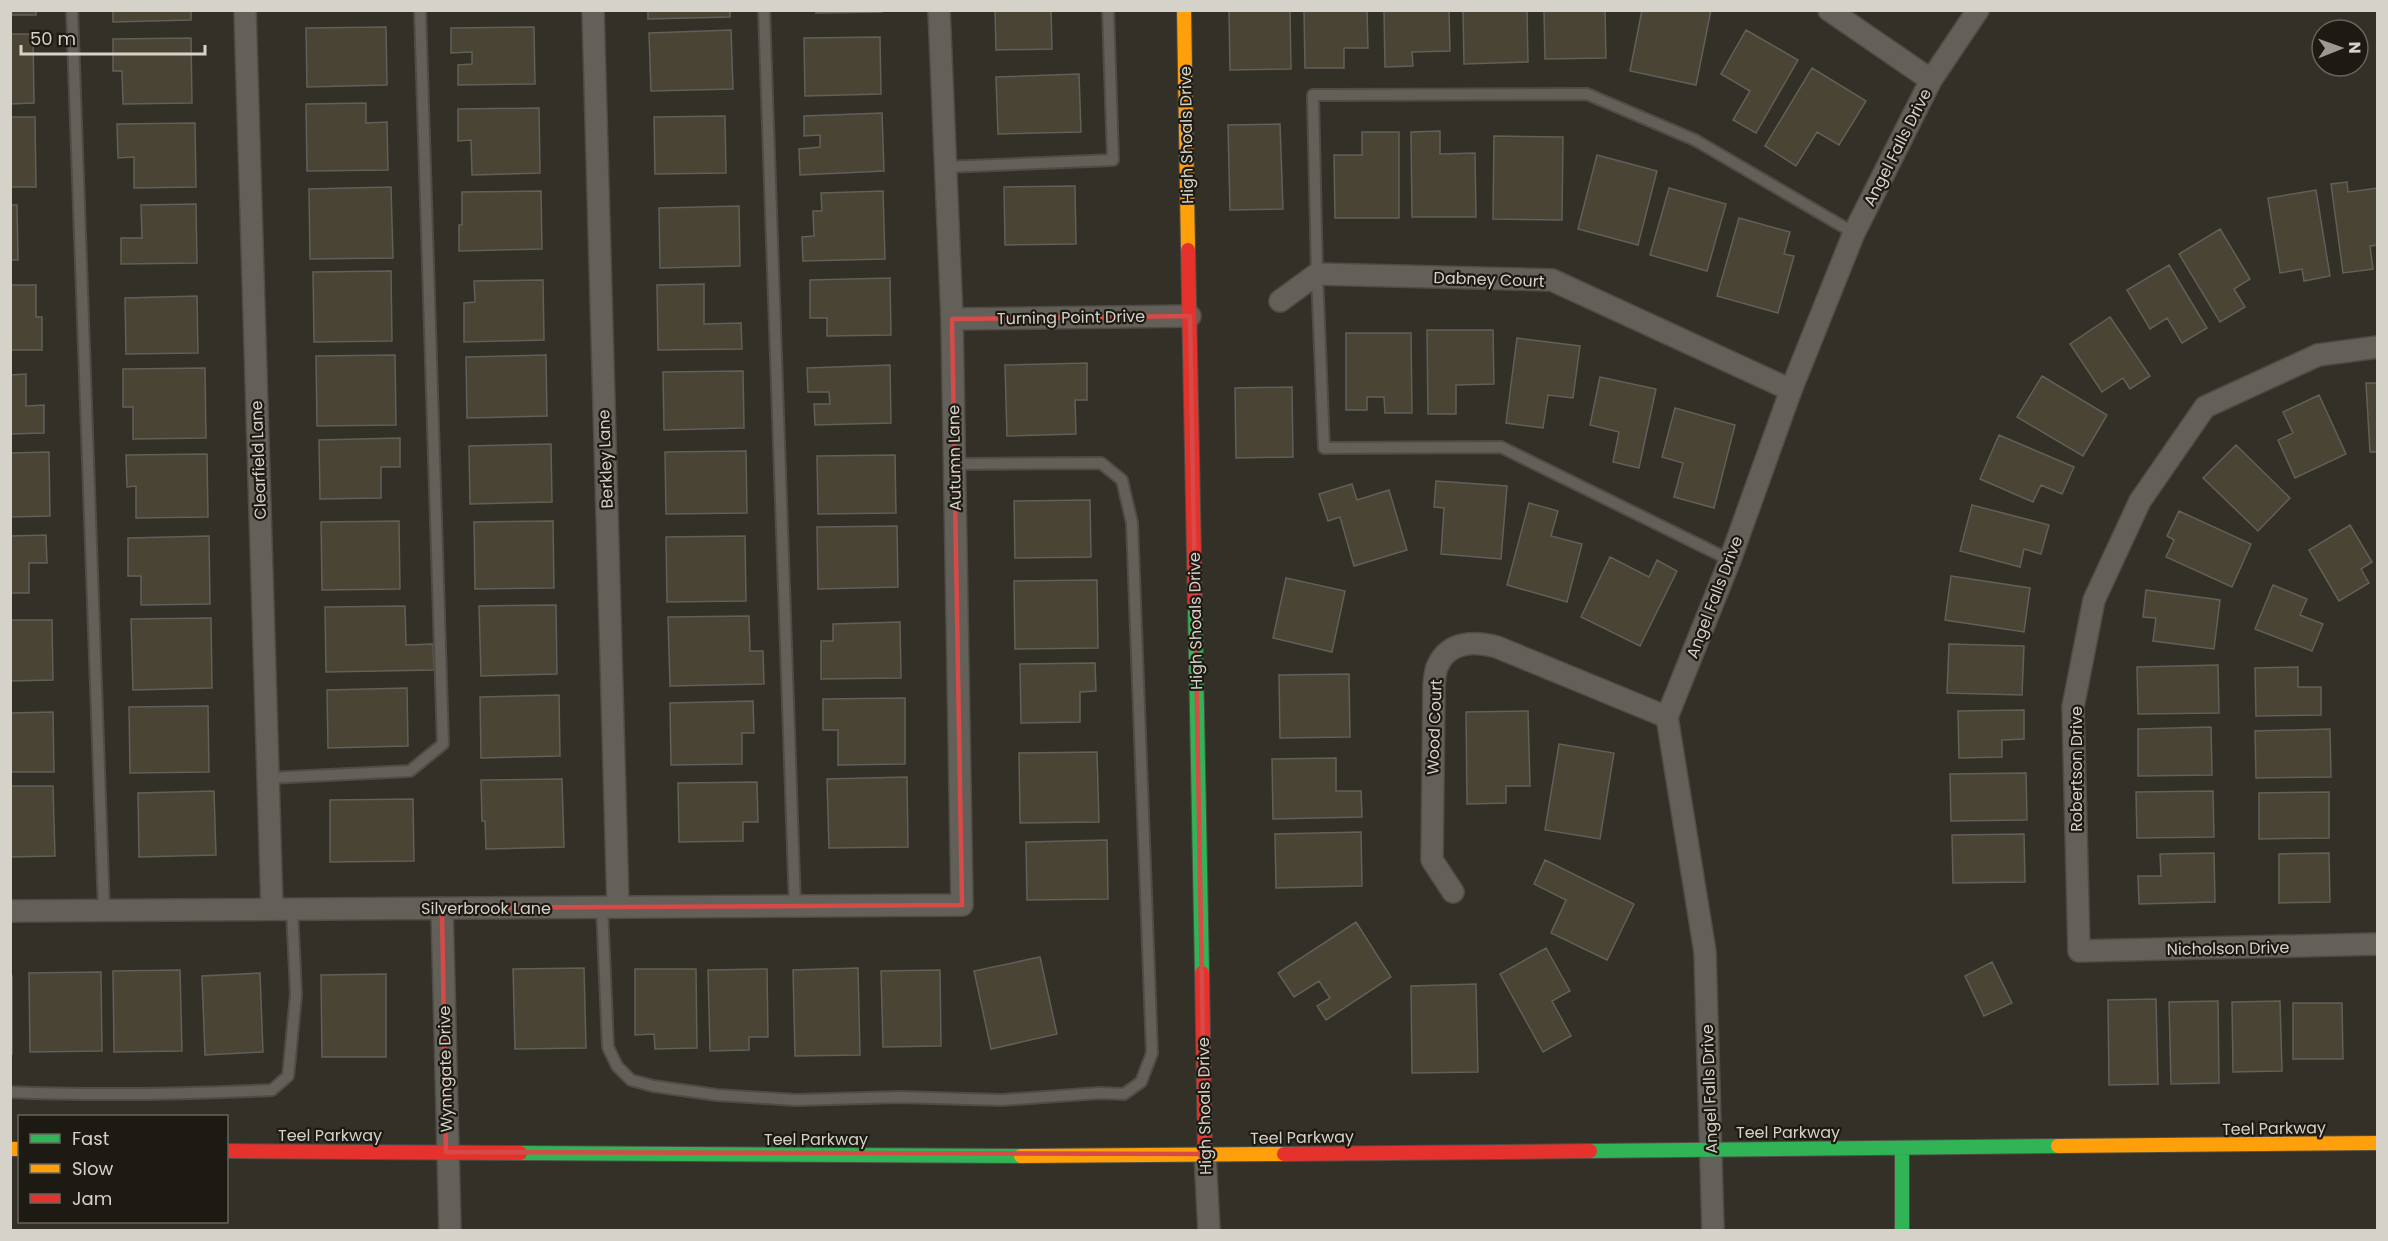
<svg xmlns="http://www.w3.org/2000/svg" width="2388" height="1241" viewBox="0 0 2388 1241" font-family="Poppins,sans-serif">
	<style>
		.building { fill: #4a4435; stroke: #615f58; stroke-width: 1.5 }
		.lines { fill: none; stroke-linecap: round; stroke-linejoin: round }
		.lane-casing { stroke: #4f4c46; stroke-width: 14 }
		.street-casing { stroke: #4f4c46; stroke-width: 24 }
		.fast-casing { stroke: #4f4c46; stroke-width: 16 }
		.slow-casing { stroke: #4f4c46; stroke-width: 16 }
		.jam-casing { stroke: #4f4c46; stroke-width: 16 }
		.lane { stroke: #63605a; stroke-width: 10 }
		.street { stroke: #63605a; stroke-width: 21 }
		.fast { stroke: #30b455; stroke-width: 14 }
		.slow { stroke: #ff9f0a; stroke-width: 14 }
		.jam { stroke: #e5322d; stroke-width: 14 }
		.marked { fill: none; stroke: #d64a48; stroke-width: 4.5; stroke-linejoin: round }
		.labels { text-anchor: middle; stroke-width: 4.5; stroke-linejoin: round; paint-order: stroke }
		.street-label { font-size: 16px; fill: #d5d2c9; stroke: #1c1a13 }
	</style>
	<rect width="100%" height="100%" fill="#333028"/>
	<path class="building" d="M10 10H36V15H10Z
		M113 10H191V20L113 22Z
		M648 10H730V17L648 19Z
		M816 10H881V12L816 13Z
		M995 10H1051L1052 49 996 50Z
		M1229 10H1290L1291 69 1230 70Z
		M1304 10H1367L1368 48H1344V68H1305Z
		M1384 10H1449L1450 51 1412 52 1413 66 1385 67Z
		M1463 10H1527L1528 62 1464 64Z
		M1544 10H1605L1606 58 1545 59Z
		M1642 10H1711L1696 85 1630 71Z
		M386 27 387 85 307 87 306 28Z
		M534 27 535 84 458 85V65L472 64V52L451 53V28Z
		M731 30 733 89 651 91 649 33Z
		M1746 30 1798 60 1756 133 1733 120 1750 91 1721 74Z
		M10 34H33L34 103 10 104Z
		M880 37 881 94 805 96 804 38Z
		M191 38 192 103 123 104 122 71H113V39Z
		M1812 68 1866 101 1839 145 1817 132 1796 166 1765 146Z
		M1079 74 1081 132 998 134 996 77Z
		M366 103V123L387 122 388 170 307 171 306 104Z
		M539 108 540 173 472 175 471 140 458 141V109Z
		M882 113 884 171 800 175 799 149 820 147V135L804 136V116Z
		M725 116 726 173 655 174 654 117Z
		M10 117H35L36 187H10Z
		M195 123 196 187 134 188V157L118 158 117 124Z
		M1280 124 1283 209 1230 210 1228 125Z
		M1440 131V154L1475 153 1476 217H1412L1411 132Z
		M1362 132H1399V218H1335L1334 155H1362Z
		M1494 136 1563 137 1562 220 1493 219Z
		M1597 155 1657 171 1638 245 1578 229Z
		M2347 182 2348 192 2378 188V245L2370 246 2373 269 2343 273 2331 184Z
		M1075 186 1076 244 1005 245 1004 187Z
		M391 187 393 258 310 259 309 189Z
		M1669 188 1726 204 1707 271 1650 255Z
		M2316 190 2330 276 2304 281 2302 269 2280 273 2268 198Z
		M541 191 542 249 459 251V225H462V192Z
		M883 191 885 259 803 261 802 237 814 236 813 211H822L821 193Z
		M196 204 197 263 121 264V238H142L141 205Z
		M10 205H17L18 260H10Z
		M739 206 740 266 660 268 659 208Z
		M1739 218 1790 232 1784 254 1794 256 1778 313 1717 296Z
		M2220 229 2250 279 2234 289 2245 307 2220 322 2179 254Z
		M2169 265 2207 328 2182 343 2167 318 2150 329 2127 290Z
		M391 271 392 341 314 342 313 272Z
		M890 278 891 335 827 336V318H810V280Z
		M543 280 544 340 464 342V303L475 302 474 281Z
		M704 284V324L741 323 742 349 658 350 657 285Z
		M10 285H36V317H42V350H10Z
		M197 296 198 353 126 354 125 298Z
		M2110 317 2150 376 2130 389 2123 378 2102 392 2070 344Z
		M1427 330H1493L1494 384 1456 385V414H1428Z
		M1346 333H1411L1412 413H1385L1384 397H1367V410H1346Z
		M1517 338 1580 346 1573 398 1548 395 1543 428 1506 423Z
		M395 355 396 425 317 426 316 356Z
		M546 355 547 416 467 418 466 357Z
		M1087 363V400H1075L1076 434 1007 436 1005 365Z
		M890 365 891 423 815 425 814 404H830L829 392H808L807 368Z
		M205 368 206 438 133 439V407H123V369Z
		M743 371 744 428 664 430 663 372Z
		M26 374V406L44 405V433L10 434V375Z
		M2042 376 2107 415 2083 456 2017 417Z
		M1600 377 1656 389 1639 468 1613 462 1619 432 1590 425Z
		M2366 383H2378V452H2370Z
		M1292 387 1293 457 1236 458 1235 388Z
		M2319 395 2346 454 2295 478 2278 440 2293 433 2283 412Z
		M1675 408 1735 425 1714 508 1674 497 1683 463 1662 457Z
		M1999 435 2074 467 2062 494 2041 485 2033 502 1980 479Z
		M400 438V467H381V498L320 499 319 440Z
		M551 444 552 502 470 504 469 446Z
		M2236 445 2290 498 2258 531 2203 478Z
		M746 451 747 513 666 514 665 452Z
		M49 452 50 516 10 517V453Z
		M207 454 208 517 136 518V486L127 487 126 455Z
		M895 455 896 513 818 514 817 456Z
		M1436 481 1507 486 1501 559 1441 554 1444 508 1434 507Z
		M1352 484 1357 500 1389 490 1407 550 1354 566 1340 517 1328 521 1319 494Z
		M1090 500 1091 557 1015 558 1014 501Z
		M1529 503 1558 511 1551 536 1582 544 1567 602 1507 585Z
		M1972 505 2049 525 2041 554 2024 549 2020 567 1960 551Z
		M2179 511 2251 544 2232 587 2166 557 2174 540 2167 536Z
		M399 521 400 589 322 590 321 522Z
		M553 521 554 588 475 589 474 522Z
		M2350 525 2372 562 2361 569 2369 583 2339 601 2309 550Z
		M897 526 898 587 818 589 817 527Z
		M46 535 47 563H29V593H10V536Z
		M209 536 210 604 141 605V576H128V538Z
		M745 536 746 601 667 602 666 537Z
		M1610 557 1649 577 1657 560 1677 571 1640 646 1581 617Z
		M1951 576 2030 588 2024 632 1945 620Z
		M1286 578 1345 591 1332 652 1273 638Z
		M1097 580 1098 648 1015 649 1014 581Z
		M2273 585 2307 599 2300 615 2323 624 2312 651 2255 629Z
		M2146 590 2220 600 2214 649 2153 641 2156 618 2143 617Z
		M556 605 557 674 481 676 479 606Z
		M405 606 406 645 433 644 434 670 326 672 325 607Z
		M749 616 750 651H763L764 684 670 686 668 617Z
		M211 618 212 688 133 690 131 619Z
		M10 620H52L53 680 10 681Z
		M900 622 901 678 821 679V641H833V624Z
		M1949 644 2024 646 2022 695 1947 693Z
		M1095 663 1096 691 1080 692V722L1021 723 1020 664Z
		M2218 665 2219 713 2138 714 2137 667Z
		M2298 667V687H2321V715L2256 716 2255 668Z
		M1349 674 1350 737 1280 738 1279 675Z
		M407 688 408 746 328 748 327 690Z
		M559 695 560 756 481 758 480 697Z
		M905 698V764L838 765V730H823V699Z
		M753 701 754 733H742V764L671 765 670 703Z
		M208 706 209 772 130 773 129 707Z
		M2024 710V739L2002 740V757L1959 758 1958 711Z
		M1528 711 1530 786H1506V803L1467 804 1466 712Z
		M53 712 54 772H10V713Z
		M2211 727 2212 775 2138 776V729Z
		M2330 729 2331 777 2256 778 2255 731Z
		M1559 744 1614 753 1600 839 1545 830Z
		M1097 752 1099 822 1020 823 1019 753Z
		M1336 758V791H1361L1362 817 1273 819 1272 759Z
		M2026 773 2027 820 1951 821 1950 774Z
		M907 777 908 847 829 848 827 779Z
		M562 779 564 847 486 849 485 821H482L481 780Z
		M757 782 758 822H743V841L679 842 678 783Z
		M10 786H53L55 856 10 857Z
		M214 791 216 855 139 857 138 793Z
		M2213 791 2214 837 2137 838 2136 792Z
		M2329 792V838L2259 839V793Z
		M413 799 414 861 330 862V800Z
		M1361 832 1362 886 1276 888 1275 834Z
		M2024 834 2025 882 1953 883 1952 835Z
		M1107 840 1108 899 1027 900 1026 842Z
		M2214 853 2215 902 2139 904 2138 876H2161L2160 854Z
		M2329 853 2330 902 2279 903V854Z
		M1545 860 1634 904 1607 960 1551 933 1566 900 1534 884Z
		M1356 922 1391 977 1326 1020 1317 1006 1330 998 1319 981 1294 997 1278 973Z
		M1546 948 1570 991 1552 1001 1571 1036 1543 1052 1500 974Z
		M1040 957 1057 1034 991 1049 974 971Z
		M1992 962 2012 1003 1984 1016 1965 976Z
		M584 968 586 1048 515 1049 513 969Z
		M858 968 860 1055 795 1056 793 970Z
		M635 969H696L697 1048 655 1049 654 1034 635 1035Z
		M767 969 768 1037H749V1050L710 1051 708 970Z
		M180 970 182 1051 114 1052 113 971Z
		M940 970 941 1046 883 1047 881 971Z
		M101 972 102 1051 30 1052 29 973Z
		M260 973 263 1052 205 1055 202 976Z
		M386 974V1057H322L321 975Z
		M10 976H12V1054H10Z
		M1476 984 1478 1072 1412 1073 1411 986Z
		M2156 999 2158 1084 2109 1085 2108 1000Z
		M2218 1001 2219 1083 2171 1084 2169 1002Z
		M2280 1001 2282 1071 2233 1072 2232 1002Z
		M2293 1003H2342L2343 1059H2293Z"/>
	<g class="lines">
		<defs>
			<path id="lane" d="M72 10 104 911
				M764 10 795 906
				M945 167 1113 160 1108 10
				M1730 560 1501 447 1324 448 1317 274 1313 95 1587 94 1695 140 1854 233
				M268 778 410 771 443 744 420 10
				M602 907 608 1047 617 1066 631 1080 653 1086 717 1095 796 1100 899 1097 1002 1100 1100 1093 1124 1094 1141 1082 1152 1053 1132 523 1122 480 1101 463 954 464
				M10 1092C98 1096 185 1094 272 1090L288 1076 290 1057 296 994 292 909"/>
			<path id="street" d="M245 10 272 909
				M593 10 618 907
				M1829 10 1931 80
				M1280 301 1317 274 1552 280 1791 390
				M952 319 1190 316
				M2378 347 2318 355 2205 407 2140 501 2094 600 2073 707 2079 951 2378 944
				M1453 892 1432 860 1434 684C1435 678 1435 670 1438 665 1449 641 1475 641 1497 647L1667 717
				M442 908 450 1230
				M10 911 962 905 952 319 939 10
				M1205 1154 1209 1230
				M1713 1230 1705 952 1667 717 1730 560 1791 390 1854 233 1931 80 1978 10"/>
			<path id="fast" d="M1195 607 1202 973
				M1902 1148V1230
				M1590 1151 2058 1146
				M520 1153 1021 1156"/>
			<path id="slow" d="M1184 10 1188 250
				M2058 1146 2378 1143
				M10 1149H20
				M1021 1156 1284 1154"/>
			<path id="jam" d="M1188 250 1195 607
				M1202 973 1205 1154
				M226 1151 520 1153
				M1284 1154 1590 1151"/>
		</defs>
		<use href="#lane" class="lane-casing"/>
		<use href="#street" class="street-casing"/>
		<use href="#fast" class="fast-casing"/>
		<use href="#slow" class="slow-casing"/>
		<use href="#jam" class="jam-casing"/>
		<use href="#lane" class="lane"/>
		<use href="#street" class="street"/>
		<use href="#fast" class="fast"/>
		<use href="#slow" class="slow"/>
		<use href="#jam" class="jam"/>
	</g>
	<path class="marked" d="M1190 316 1205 1154 446 1152 442 908 962 905 952 319Z"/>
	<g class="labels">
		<g class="street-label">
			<text transform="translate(1186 135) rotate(-91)" y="6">High Shoals Drive</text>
			<text transform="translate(1897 147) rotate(-63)" y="6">Angel Falls Drive</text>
			<text transform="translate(1489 279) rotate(2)" y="6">Dabney Court</text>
			<text transform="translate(1071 317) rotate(-1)" y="6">Turning Point Drive</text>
			<text transform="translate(954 458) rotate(-91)" y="6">Autumn Lane</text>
			<text transform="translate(605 459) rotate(-92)" y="6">Berkley Lane</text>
			<text transform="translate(258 460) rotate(-92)" y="6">Clearfield Lane</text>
			<text transform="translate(1714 597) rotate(-69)" y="6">Angel Falls Drive</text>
			<text transform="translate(1195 621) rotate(-91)" y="6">High Shoals Drive</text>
			<text transform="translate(1434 727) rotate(-88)" y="6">Wood Court</text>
			<text transform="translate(2076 769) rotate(-90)" y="6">Robertson Drive</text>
			<text x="486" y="914">Silverbrook Lane</text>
			<text transform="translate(2228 948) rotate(-1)" y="6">Nicholson Drive</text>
			<text transform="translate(445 1069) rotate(-91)" y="6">Wynngate Drive</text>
			<text transform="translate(1709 1089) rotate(-92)" y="6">Angel Falls Drive</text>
			<text transform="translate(1204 1106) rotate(-91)" y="6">High Shoals Drive</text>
			<text transform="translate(2274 1128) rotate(-1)" y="6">Teel Parkway</text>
			<text x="1788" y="1138">Teel Parkway</text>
			<text x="330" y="1141">Teel Parkway</text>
			<text transform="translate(1302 1137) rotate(-1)" y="6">Teel Parkway</text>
			<text x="816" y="1145">Teel Parkway</text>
		</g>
	</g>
	<rect width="2388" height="1241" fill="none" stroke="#d5d2c9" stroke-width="24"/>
	<rect x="18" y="1115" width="210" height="108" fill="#1c1a13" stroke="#66645c" stroke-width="1.5"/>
	<rect x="30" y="1134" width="30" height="9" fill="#30b455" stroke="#66645c" stroke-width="1.5"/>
	<text x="72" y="1145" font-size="18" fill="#d5d2c9">Fast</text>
	<rect x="30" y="1164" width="30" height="9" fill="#ff9f0a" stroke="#66645c" stroke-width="1.5"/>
	<text x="72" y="1175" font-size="18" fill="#d5d2c9">Slow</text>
	<rect x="30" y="1194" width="30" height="9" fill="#e5322d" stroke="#66645c" stroke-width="1.5"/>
	<text x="72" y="1205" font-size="18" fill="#d5d2c9">Jam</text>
	<g transform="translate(2340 48) rotate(89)"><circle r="28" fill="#1c1a13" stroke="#66645c" stroke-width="1.5"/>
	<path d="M0-4.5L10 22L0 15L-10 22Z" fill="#9c9991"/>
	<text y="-9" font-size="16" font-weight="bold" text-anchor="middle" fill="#d5d2c9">N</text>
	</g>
	<path d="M21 45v9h184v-9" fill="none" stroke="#d5d2c9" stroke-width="3"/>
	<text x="30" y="45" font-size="18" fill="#d5d2c9" stroke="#1c1a13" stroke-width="4.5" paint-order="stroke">50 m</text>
</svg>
